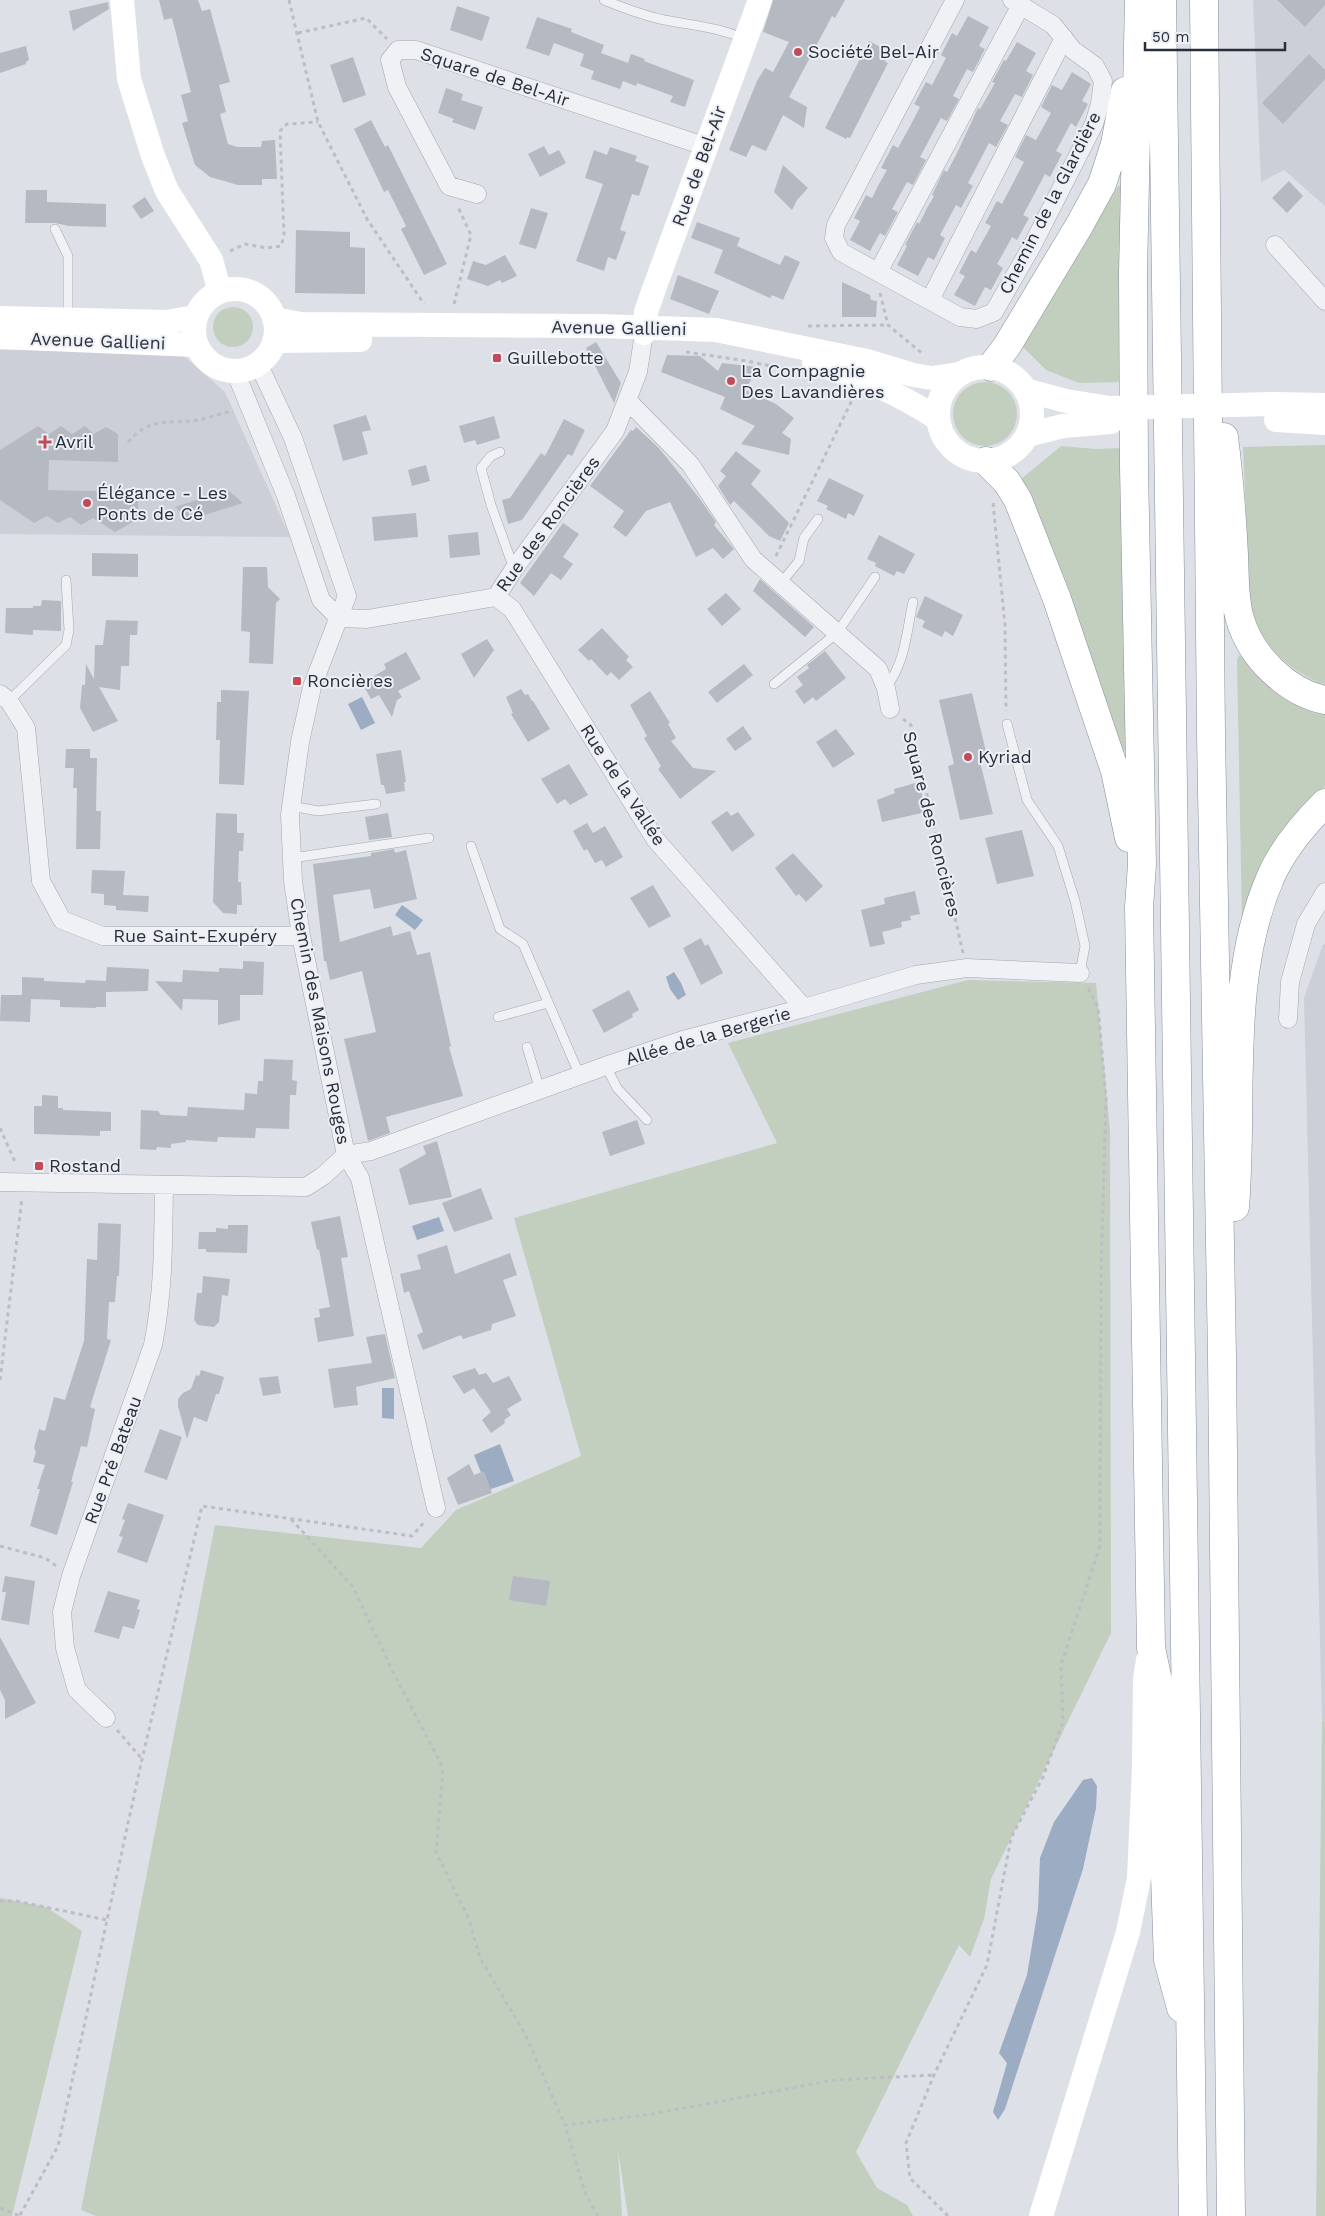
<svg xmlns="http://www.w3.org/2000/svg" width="1325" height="2216" viewBox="0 0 1325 2216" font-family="'Work Sans',sans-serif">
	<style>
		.built { fill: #cccfd7 }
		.green { fill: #c2cfbf }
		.water { fill: #9bacc3 }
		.building { fill: #b5b9c2 }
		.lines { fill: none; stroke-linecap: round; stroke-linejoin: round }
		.lane-casing { stroke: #a3a7af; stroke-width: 10 }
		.street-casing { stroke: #a3a7af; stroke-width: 19 }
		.highway-casing { stroke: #868d9b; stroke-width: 29 }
		.path { stroke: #bcbec4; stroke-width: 3; stroke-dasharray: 4 4; stroke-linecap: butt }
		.lane { stroke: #f0f1f4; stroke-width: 9 }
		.street { stroke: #f0f1f4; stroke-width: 18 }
		.secondary { stroke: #fff; stroke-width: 24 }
		.highway { stroke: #fff; stroke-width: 28 }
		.secondary-bridge { stroke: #fff; stroke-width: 24 }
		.poi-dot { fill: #c14c58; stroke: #eceff4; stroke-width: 2 }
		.labels { text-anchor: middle; stroke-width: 4; stroke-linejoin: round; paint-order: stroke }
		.poi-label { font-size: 18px; fill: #282e3b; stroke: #eceff4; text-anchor: start }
		.street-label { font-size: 18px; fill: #282e3b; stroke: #eceff4 }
	</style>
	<rect width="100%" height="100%" fill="#dde0e6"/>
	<path class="built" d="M1253 0H1325V206L1284 170 1261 182Z
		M0 350 179 352 225 392 290 537 0 534Z
		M1323 944 1325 945V1722H1322L1304 998Z"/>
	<path class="green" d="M1118 186H1122L1124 382 1079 383 1046 370 1021 345Z
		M213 327a20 20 0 1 1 40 0a20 20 0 1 1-40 0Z
		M953 414a32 32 0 1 1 64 0a32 32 0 1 1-64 0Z
		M1325 445V684C1298 677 1266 649 1255 624 1252 618 1252 611 1250 605L1243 447Z
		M1061 446 1096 449 1124 448 1131 733 1124 752 1119 754 1015 484Z
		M1239 655 1325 710V786L1297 819 1242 922 1237 660Z
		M968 980 1096 983 1110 1130 1111 1633 991 1879 984 1919 970 1957 959 1945 856 2152 877 2188 907 2205 913 2216H628L618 2150 622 2216H96L81 2210 215 1525 421 1548 456 1510 581 1456 514 1218 777 1143 728 1043Z
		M1322 1722H1325V2216H1316Z
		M0 1898 46 1907 82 1931 12 2216H0Z"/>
	<path class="water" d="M362 697 375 723 361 730 348 704Z
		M402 905 423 920 415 930 395 915Z
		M674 972 681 983 686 995 678 1000 670 989 666 977Z
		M439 1217 444 1231 417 1240 412 1226Z
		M382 1388H394V1419L382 1418Z
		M500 1444 514 1481 488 1490 474 1455Z
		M1092 1778 1097 1786 1096 1808 1083 1869 1005 2109 998 2120 993 2112 1007 2063 999 2053 1027 1975 1038 1909 1040 1858 1054 1822 1083 1780Z"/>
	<path class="building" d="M159 0H198L202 11 210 9 230 82 219 85 226 112 220 114 228 144 237 147H261L262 141 275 140 277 179H262V185H238L210 177 195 165 182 123 188 121 181 95 191 92 172 18 164 20Z
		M773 0H845L835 18 832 16 789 97 807 107 804 128 783 115 766 151 752 145 746 157 729 150 757 81 765 68 773 72 789 42 763 32Z
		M1277 0H1325V5L1305 27Z
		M108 2 109 9 73 31 69 11Z
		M457 6 490 17 482 41 450 30Z
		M968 16 989 27 979 46 985 49 973 72 967 69 953 96 959 99 947 121 941 118 920 157 926 160 913 185 907 182 892 209 898 212 885 236 880 233 870 251 850 240 860 221 854 218 866 195 872 198 879 184 887 170 881 168 893 145 898 148 909 128 920 107 914 104 926 82 932 85 946 58 941 55 952 33 957 36Z
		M537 17 572 29 571 32 604 45 601 53 628 63 631 54 645 59 644 61 694 80 685 107 670 102 673 96 637 83 636 86 623 81 620 89 591 79 594 71 580 66 584 54 554 43 549 56 526 48Z
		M869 41 890 52 885 62 888 63 850 138 847 137 846 139 825 128Z
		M1017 42 1036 53 1026 71 1033 75 1022 97 1015 94 1000 121 1008 125 996 147 989 143 968 183 973 186 969 193 961 208 956 205 940 235 945 238 934 260 928 257 918 276 897 265 907 246 905 245 917 222 919 224 927 208 934 196 932 195 944 170 947 172 957 153 978 108 980 109 987 97 995 83 992 82 1004 60 1006 61Z
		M26 46 29 60 26 62V64L0 73V53Z
		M1309 54 1325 70V79L1283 124 1262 103Z
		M353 57 366 95 343 103 330 65Z
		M1072 72 1091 84 1082 101 1088 104 1076 127 1071 123 1063 138 1056 151 1062 154 1050 177 1045 174 1035 193 1023 215 1029 218 1017 240 1012 237 1005 250 997 264 1003 268 991 290 985 287 975 306 954 295 965 276 959 273 971 250 976 253 991 226 985 223 997 201 1002 204 1024 162 1015 157 1026 135 1036 140 1051 113 1041 107 1052 85 1062 90Z
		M446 88 463 94 461 100 483 107 475 130 452 122 454 119 438 113Z
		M371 120 385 147 388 145 447 264 424 275 401 229 406 226 388 190 384 192 354 129Z
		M544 146 549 155 559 150 566 163 540 177 528 154Z
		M610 147 637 156 635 161 649 166 639 196 632 194 620 230 626 232 616 260 608 257 604 271 576 261 603 184 585 178 594 150 607 155Z
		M783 165 808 188 797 200 792 210 774 192Z
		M1289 181 1303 196 1287 213 1272 198Z
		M26 190H47V202L106 204V227L69 226 55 223H25Z
		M145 197 154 211 141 219 132 206Z
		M531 208 548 213 536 249 519 244Z
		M697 222 740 238 737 246 780 265 785 255 800 262 783 300 772 295 770 298 714 273 723 250 691 238Z
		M296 230 350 232V247L365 248V294L295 293Z
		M505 255 517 276 502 283 500 280 488 286 467 279 473 261 486 265Z
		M678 275 719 291 709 314 670 299Z
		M842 282 870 295 871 300 877 301 876 317H842Z
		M596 342 621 383 614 403 586 348Z
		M667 355 700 356 718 371 722 363 757 367 746 390 776 404 794 418 782 433 791 439 789 455 741 444 755 426 720 409 725 397 661 372Z
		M366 415 371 430 362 432 368 454 343 461 333 425Z
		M494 416 500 438 477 445 475 440 464 443 459 426Z
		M564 419 585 430 572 456 568 454 522 520 508 524 502 500 510 498 541 453 545 456Z
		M38 426 49 434 61 426 72 434 85 426 94 434 106 427 118 434V462L49 460 48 490 138 492V519L115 532 93 518 81 525 70 517 58 523 47 516 34 523 0 500V450Z
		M636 427 658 447 700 499 716 522 714 525 734 549 723 559 713 548 696 557 670 502 646 511 626 537 613 527 624 511 590 486 631 430 633 431Z
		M736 451 761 471 751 484 789 523 780 541 769 536 734 501 730 505 718 486 726 476 720 471Z
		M426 465 430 481 412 486 408 470Z
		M829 478 864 495 854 516 848 513 846 519 826 509 828 506 817 501Z
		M228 490 243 503 189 520 175 507Z
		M416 513 418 537 374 541 372 517Z
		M563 523 579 534 563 557 573 564 561 580 551 573 534 596 520 583Z
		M478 532 480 555 450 558 448 535Z
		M879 535 915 554 904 574 897 571 894 576 875 566 876 563 867 559Z
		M92 553 138 554V577L92 576Z
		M243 567H267L268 587 280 599 276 603 273 664 249 663 250 632 241 631Z
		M760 579 814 627 805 637 753 591Z
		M726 593 741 609 722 626 707 609Z
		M925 596 963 615 953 636 945 631 942 637 922 627 925 621 916 617Z
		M42 600 61 601V631L33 630V635L5 633 6 608H33V606H41Z
		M106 620 138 621 137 635H130L129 666H121L120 690 99 687 118 721 93 732 80 708 82 685H85L86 664 94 679 95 645H103Z
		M602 628 629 657 626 660 633 667 619 680 611 672 607 676 591 659 589 661 578 650Z
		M487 639 494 650 474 678 461 654Z
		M825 651 846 678 816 701 813 697 804 704 795 691 803 685 797 677 809 668 807 665Z
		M406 652 421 679 398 691 402 697 397 700 392 717 379 695 371 699 362 683 386 669 384 664Z
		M744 664 753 675 717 703 708 692Z
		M521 689 525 695 528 694 532 701H533L550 729 528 742 511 714 513 713 506 697Z
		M221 690 249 691 244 785 219 784 220 740H216L217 702H221Z
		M650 691 670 723 668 724 676 738 671 741 693 768 716 771 680 799 658 769 661 766 644 738 647 736 630 705Z
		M972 693 987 756 979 758 993 814 960 820 948 766 954 764 939 700Z
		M743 726 752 739 735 751 726 739Z
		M836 729 855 754 833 768 816 742Z
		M66 749H90V758H97L96 811H101L100 849H76L77 788H73L74 768H65Z
		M401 750 406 782H404L405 791 386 794 384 785H381L376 754Z
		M569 764 588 795 570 805 565 799 557 804 541 779Z
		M919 782 926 812 882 822 877 800 895 793 894 789Z
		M727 811 731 816 738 812 755 835 732 852 711 822Z
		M216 813 237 814V833H244L243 851H239L238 882H241L242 905H237V914L223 913 213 902Z
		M388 813 392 837 369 840 365 817Z
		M587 823 593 833 605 826 623 857 606 867 602 860 595 863 587 849 584 851 573 831Z
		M1022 830 1034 876 997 884 985 838Z
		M394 849 395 853 406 850 417 899 374 909 370 889 333 895 340 942 391 926 393 936 410 931 417 955 430 952 451 1046 449 1047 463 1096 386 1117 390 1133 368 1141 344 1039 376 1032 362 971 330 980 326 961H324L313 864 371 856V853Z
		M793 853 823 886 806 902 799 894 796 896 775 868Z
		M92 870 125 871 123 895 149 896 148 912 116 910V906L104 905V894L91 893Z
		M653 885 671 916 649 928 630 898Z
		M915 891 920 914 910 916 911 920 901 922 902 927 882 932 885 944 870 947 861 910 885 904 884 898Z
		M701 938 705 946 708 944 723 973 701 985 683 948Z
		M243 961 264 962 263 995H240V1020L218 1025V1000L183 999 182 1011 155 981 182 982 183 970 219 972V968L243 969Z
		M107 967 149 969 148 991 106 992V986V1007H96V1008L60 1007V1000L31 999 30 1022 0 1021 1 995H22V977L44 978V981L85 983 86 980 106 981Z
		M629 990 639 1010 632 1014 633 1017 604 1033 592 1010Z
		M264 1059 293 1060 292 1080 297 1081 296 1095H290L289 1129 256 1128 255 1138 218 1137 217 1142 186 1140V1142L171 1144V1148L157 1147 156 1150 140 1149 141 1110 158 1111 161 1115 187 1116 188 1107 244 1110 245 1093 257 1094 258 1081H263Z
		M42 1095 58 1096V1108H63V1110L111 1112V1131H100V1136L34 1134V1106H42Z
		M637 1120 645 1144 610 1156 602 1132Z
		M437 1141 452 1197 409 1205 399 1169 426 1154 423 1146Z
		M481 1188 493 1219 454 1232 442 1203Z
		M340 1216 348 1257 341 1258 354 1336 318 1342 314 1318 320 1317 319 1309 330 1307 319 1249 317 1250 311 1222Z
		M98 1223 121 1224 119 1276H117L115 1302H109L107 1339 111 1340 90 1407 95 1409 87 1447 81 1446 71 1482H73L57 1535 30 1526 40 1489H37L45 1465 33 1462 36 1452 34 1448 39 1429 45 1431 54 1397 65 1400 84 1341 87 1259 97 1260Z
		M228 1225H248L247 1253 206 1252V1249H198L199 1232H216V1228L228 1229Z
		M447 1245 455 1274 510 1253 517 1275 503 1280 516 1316 492 1324 491 1330 463 1339 461 1335 423 1350 417 1335 423 1332 409 1291 404 1293 400 1274 421 1269 417 1255Z
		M203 1276 230 1279 228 1296 222 1295 219 1322 214 1327 198 1325 194 1320 197 1293H202Z
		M385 1334 395 1378 356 1387 358 1405 334 1408 328 1369 372 1363 366 1337Z
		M475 1368 479 1375 486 1373 493 1383 509 1376 522 1400 507 1409 511 1415 504 1420 505 1423 491 1433 482 1420 491 1412 474 1388 464 1394 452 1376Z
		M201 1370 224 1377 219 1394H216L207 1422 194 1417 187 1439 178 1406V1399L183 1393 191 1389 196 1375 199 1376Z
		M278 1376 281 1393 263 1396 259 1378Z
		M160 1429 182 1437 167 1480 144 1472Z
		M469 1464 474 1475 484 1471 492 1493 458 1505 447 1478Z
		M128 1503 164 1515 147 1563 117 1552 123 1537 119 1536 125 1520 122 1519Z
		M5 1576 35 1581 29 1625 1 1620 6 1592H2Z
		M513 1576 550 1581 546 1606 509 1600Z
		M108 1591 140 1600 137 1609 140 1610 134 1629 123 1626 119 1639 94 1632Z
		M0 1637 36 1703 5 1719V1700L0 1690Z"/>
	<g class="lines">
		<defs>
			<path id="lane" d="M604 0C626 9 647 17 670 21 697 26 720 28 745 39
				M55 229 68 256V318
				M500 452 491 456 481 468 491 505 514 569
				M781 583 799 561 804 538 818 519
				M774 684 837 633 875 577
				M886 688C906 660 906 634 913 602
				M9 701 66 645 69 630 66 580
				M1007 724 1027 800 1058 846 1075 901 1085 946 1080 973
				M291 806 318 811 376 804
				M471 846 500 929 523 944 580 1076
				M292 858 429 838
				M498 1017 548 1003
				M527 1047 540 1090
				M606 1066 617 1088 647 1120"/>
			<path id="street" d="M955 0 836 225 834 238 841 252 960 317 977 319 994 312 1033 244 1094 124 1100 104 1103 81 1095 66 1073 50 1053 25 1012 0
				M477 194 449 186 397 87 390 60 398 50H416L707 147
				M1275 245 1325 301
				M878 272 1021 5
				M930 300 1064 38
				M258 363 293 438 347 596 312 687 300 742 290 815 293 881 301 936 346 1155 360 1178 436 1508
				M235 371 286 496 321 600 339 618
				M627 400 690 464 753 559 878 669 886 688 890 709
				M496 597 512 609 655 839 804 1008
				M339 618 367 619 496 597 514 569 615 431 638 372 644 333
				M0 694 9 701 26 728 41 881 62 920 103 936H301
				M1288 1019 1290 982 1306 924 1325 892
				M346 1155 371 1151 611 1064 683 1040 804 1008 916 975 967 968 1080 973
				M0 1182 306 1187 323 1176 346 1155
				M106 1718 77 1690 65 1648 62 1612 71 1576 153 1345C164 1289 163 1242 164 1186"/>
			<path id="highway" d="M1139 0 1133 273 1134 467 1142 864 1139 907 1151 1648 1158 1681 1168 1960 1181 2008
				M1162 0 1193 2216
				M1204 0 1211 734 1222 1357 1231 2216
				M991 367 1007 346 1079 226 1102 184 1115 144 1125 91
				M1224 437C1229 476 1232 515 1234 555 1235 575 1234 600 1240 619 1251 657 1287 692 1325 700
				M986 461 1007 482 1018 500 1057 599 1115 771 1129 838
				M1235 1207C1244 1098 1226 979 1271 876 1283 849 1304 824 1325 803"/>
		</defs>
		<use href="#lane" class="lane-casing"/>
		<use href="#street" class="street-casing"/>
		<use href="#highway" class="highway-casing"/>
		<path class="path" d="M289 0 318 122 367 219 424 304
			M298 33 366 18 387 39
			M230 251 245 244 267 248 281 246 284 235 280 131 287 124 318 122
			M880 293 888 325 923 354
			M454 304 471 235 458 207
			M808 326 888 325
			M686 352 747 361 795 371
			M128 442C152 415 168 425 198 420 209 418 221 413 233 411
			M993 503 1005 625 1006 711
			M776 556 853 398
			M903 719 911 725 963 953
			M0 1128 16 1164
			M0 1380 22 1198
			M291 1519 353 1587 393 1672 443 1768 436 1852 469 1919 480 1958 526 2036 565 2125
			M0 1546 45 1558 58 1567
			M117 1730 142 1759
			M0 1901H16L107 1920
			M0 2208 20 2216
			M20 2215 58 2146 142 1759 202 1506 412 1536 426 1520
			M598 2216 585 2193 565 2125 652 2114 834 2080 934 2075
			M948 2216 910 2178 906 2143 934 2075 987 1965 1011 1838 1043 1777 1063 1722 1061 1665 1100 1546 1101 1271 1106 1099 1098 1007 1088 988"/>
		<use href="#lane" class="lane"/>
		<use href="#street" class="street"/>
		<path class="secondary" d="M122 0 129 79 153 156 167 191 211 260 220 292
			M194 330a41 41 0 1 1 82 0a41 41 0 1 1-82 0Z
			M0 318 166 322 195 317
			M274 319 301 324 598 326 716 330 867 361 913 375 932 378 959 374
			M644 333 646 312 654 289 760 0
			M0 337 196 345
			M274 341 360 340
			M814 363C862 378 895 391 938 419
			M938 414a47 47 0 1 1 94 0a47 47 0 1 1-94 0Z
			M1025 390 1066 401 1110 408
			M1276 404 1325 405
			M1276 420 1325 423
			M1027 435 1063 426 1111 422
			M1041 2216 1128 1932 1139 1878 1144 1767 1145 1679 1148 1660"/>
		<use href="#highway" class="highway"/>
		<path class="secondary-bridge" d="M1110 408 1276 404"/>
	</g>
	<g class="poi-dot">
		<circle cx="798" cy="52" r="5"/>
		<rect x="492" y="353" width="10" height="10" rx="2.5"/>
		<circle cx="731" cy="381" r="5"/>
		<path d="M42.5 434.5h5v5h5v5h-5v5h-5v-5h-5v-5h5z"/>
		<circle cx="87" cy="503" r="5"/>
		<rect x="292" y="676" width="10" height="10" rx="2.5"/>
		<circle cx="968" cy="757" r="5"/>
		<rect x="34" y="1161" width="10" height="10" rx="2.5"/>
	</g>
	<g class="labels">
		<g class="poi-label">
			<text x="808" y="58">Société Bel-Air</text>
			<text x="507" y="364">Guillebotte</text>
			<text x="741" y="377">La Compagnie<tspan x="741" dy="21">Des Lavandières</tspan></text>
			<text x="55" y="448">Avril</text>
			<text x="97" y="499">Élégance - Les<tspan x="97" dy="21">Ponts de Cé</tspan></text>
			<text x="307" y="687">Roncières</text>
			<text x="978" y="763">Kyriad</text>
			<text x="49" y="1172">Rostand</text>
		</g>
		<g class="street-label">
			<text transform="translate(495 77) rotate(18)" y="6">Square de Bel-Air</text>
			<text transform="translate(699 166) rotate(-70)" y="6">Rue de Bel-Air</text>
			<text transform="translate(1050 203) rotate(-63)" y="6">Chemin de la Glardière</text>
			<text transform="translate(619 328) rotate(1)" y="6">Avenue Gallieni</text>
			<text transform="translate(98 341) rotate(2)" y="6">Avenue Gallieni</text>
			<text transform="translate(548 524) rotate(-54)" y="6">Rue des Roncières</text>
			<text transform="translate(623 785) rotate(57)" y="6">Rue de la Vallée</text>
			<text transform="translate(932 824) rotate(76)" y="6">Square des Roncières</text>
			<text x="195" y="942">Rue Saint-Exupéry</text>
			<text transform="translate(320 1021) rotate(79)" y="6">Chemin des Maisons Rouges</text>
			<text transform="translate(708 1036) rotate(-16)" y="6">Allée de la Bergerie</text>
			<text transform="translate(113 1460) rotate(-70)" y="6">Rue Pré Bateau</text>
		</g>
	</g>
	<path d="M1145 42v8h140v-8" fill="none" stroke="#282e3b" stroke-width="2.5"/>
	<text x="1152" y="42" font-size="15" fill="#282e3b" stroke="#eceff4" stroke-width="4" paint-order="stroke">50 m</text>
</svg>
